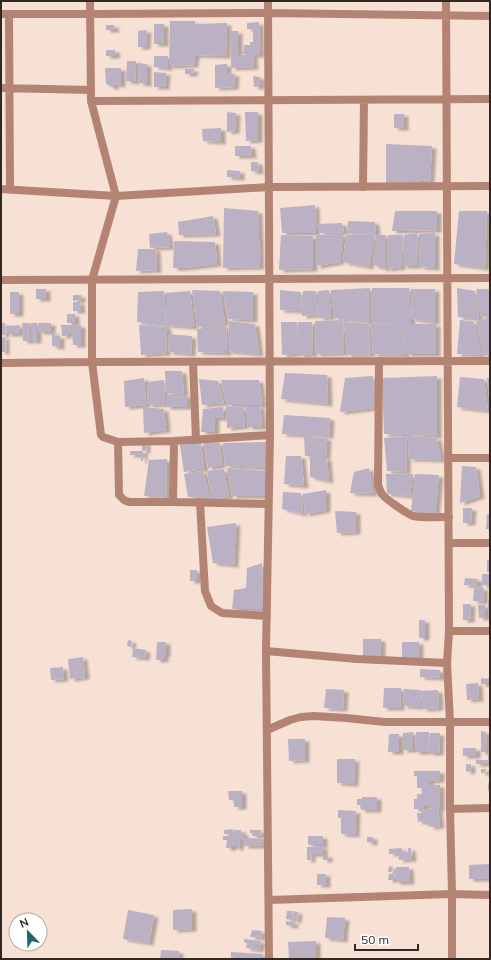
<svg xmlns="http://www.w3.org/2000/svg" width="491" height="960" viewBox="0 0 491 960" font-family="Mulish,sans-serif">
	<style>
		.building { fill: #bab1c5; filter: url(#shadow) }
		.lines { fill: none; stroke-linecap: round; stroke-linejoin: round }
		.minor { stroke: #b38473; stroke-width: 8 }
		.tertiary { stroke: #b38473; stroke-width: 8 }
	</style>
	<defs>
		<filter id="shadow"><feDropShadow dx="4.5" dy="2.5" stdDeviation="1" flood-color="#0004"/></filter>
	</defs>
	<rect width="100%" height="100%" fill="#f7e0d4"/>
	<path class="building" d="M170 21H195V24L227 23 226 56 195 55 194 65 169 66Z
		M259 22 260 55H253L254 67 231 68V31H238V55H248L243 54 244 45H250V42H253V29H247V23Z
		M154 24H164V44H154Z
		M106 25H114L115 30H106Z
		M147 30 146 47H138V31Z
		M106 50H115L116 56H106Z
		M154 56H168V68L154 67Z
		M127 61H136L135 82 126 81Z
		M138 63 147 64V84L139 83Z
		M227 64V73L235 74 234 87 215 88V65Z
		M105 68H121V85L114 84V88L106 84Z
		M185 69H194L193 74H185Z
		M154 72 166 73 165 87H154Z
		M253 76 260 77V87H254Z
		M227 112 236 113 235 131 227 132Z
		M245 112H258V140L246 141Z
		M394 114H404V128H394Z
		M221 128V142L203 141 202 129Z
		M386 144 432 146 430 180 386 185Z
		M235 146H251L252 156H235Z
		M251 162H258L259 172 251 171Z
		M227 170 240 171V178L227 177Z
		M315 205 316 233H282L280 208Z
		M224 208 258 211 260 267 223 268Z
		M395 211H437V230L392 231Z
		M459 211H487L485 268 454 264Z
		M213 216 216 234 179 235 178 222Z
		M348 221 375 222 376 233 347 234Z
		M342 223 344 232 320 233 317 224Z
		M167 232 170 247 150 248 149 234Z
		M417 233 418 266H403L404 235Z
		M435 233V268L420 267 419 234Z
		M343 234 340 262 316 266V235Z
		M375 234 369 267 343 262 346 235Z
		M281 235 313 236V269L279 270Z
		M376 235H386V269L373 265Z
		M388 235H403L401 267 387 269Z
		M174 241 215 242 217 264 183 268H173Z
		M138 249H156L157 270 136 271Z
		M370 288V323L334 318 331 290Z
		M372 288H409L411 324 371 323Z
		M457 288 475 291 479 319 458 317Z
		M36 289H46V299H36Z
		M411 289H435V322L412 319Z
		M476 289H490V316L481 317Z
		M192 290 220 291 225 323 197 327Z
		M280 290 301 292 302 311 280 310Z
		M329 290 331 317 319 318 318 291Z
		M164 291 166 326 137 322 138 292Z
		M190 291 194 327 167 325 166 293Z
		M223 291 253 292V320L228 319Z
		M303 291H316L318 315 302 316Z
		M10 292H19V314H10Z
		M73 295H81V300L73 301Z
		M73 302H80L81 311H73Z
		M67 314H75V323H67Z
		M490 318V355H483L476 321Z
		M343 320 344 353 316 354 315 321Z
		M460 320 474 322 481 355 457 354Z
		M229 321 255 324 259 354 228 351Z
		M281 322H297L299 349 298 322H312L313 354 300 355V353L282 355Z
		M344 322 369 324 371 354 347 355Z
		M1 323H5V335H1Z
		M22 323H30V341H23Z
		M31 323H37V341H31Z
		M38 323H51V332H39Z
		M371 324H436V354H407L402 327 405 355 373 354Z
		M20 325V334H7V326Z
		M61 325H81V345H73L72 334H67L66 336H62Z
		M139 325 167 327 166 353 141 355Z
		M226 325 227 353 198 352 197 329Z
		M52 332H55V336H60V347L52 346Z
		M168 334 192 336 191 354 169 352Z
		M1 337H5V352H1Z
		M165 371H182L184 394 166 393Z
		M285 373 327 375 328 404 281 399Z
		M373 376 374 408 340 412 345 378Z
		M437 376V436L384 434 382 378Z
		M460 377 484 379 488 411 457 407Z
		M144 378 146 405 125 407 124 381Z
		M487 378H490V395H489Z
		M199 379 218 381 224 403 202 405Z
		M164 380 165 404 148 405 147 382Z
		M221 380H259L262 405H227Z
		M167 395H187V407H166Z
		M226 406 243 407 245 426 227 428Z
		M245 406H260L262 427H248Z
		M143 407 164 409 166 430 144 433Z
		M223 407 224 418H215V432H201L203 409Z
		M284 415 330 418 329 436 282 434Z
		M407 436 406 472 387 471 384 438Z
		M408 436 437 438 441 460 409 459Z
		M304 437 327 438 326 457 305 456Z
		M203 441 220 443 222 465 208 468Z
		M146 442V451H142V443Z
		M266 442 264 468 225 466 223 443Z
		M201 443 204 469 184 472 180 445Z
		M130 451H143V461H141V455H130Z
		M286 456H301L304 486 284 484Z
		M310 458H327L329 481 310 477Z
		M167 459 166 498 144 496 149 460Z
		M462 466 476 467 480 496 460 503Z
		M227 468 265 471 267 496H232Z
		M369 468 373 494 350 493 354 472Z
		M224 469 229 496 212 500 207 471Z
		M203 471 210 498 188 497 184 474Z
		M386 474H413L410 496 387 494Z
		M415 474 439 475 435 515 411 511Z
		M326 490V510L305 514 303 494Z
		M283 492 301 493 303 514 282 509Z
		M463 508H472L471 523H463Z
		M335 511 356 512V532L337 533Z
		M487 514H490V529H486Z
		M236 523 234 565 213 563 207 527Z
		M487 560H490V572H487Z
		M262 563 263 609H232L234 590 246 588 247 568Z
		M190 570H197V581H190Z
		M482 574H490V585H482Z
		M465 578 478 579V586L464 585Z
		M474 588H484L483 602 473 601Z
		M488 599H490V615H488Z
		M463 604H471L470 620H463Z
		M478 605H485V618H479Z
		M419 620H425V638H419Z
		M363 639H381V656L363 657Z
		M128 640 132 641 131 647 127 646Z
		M157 642H166V654L164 655V660H156Z
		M402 642H419V658H402Z
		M133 648 146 650 145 658 132 657Z
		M83 657 85 677 70 679 68 659Z
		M63 667 64 679 51 680 50 668Z
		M420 669 440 670V678L420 677Z
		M481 678 490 679V684H481Z
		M478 683 479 699 467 700 466 684Z
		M384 688H401L400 708H383Z
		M326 689 344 690 343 709 324 708Z
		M404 689 421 690 420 707 403 706Z
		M438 690 439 708 423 709 421 691Z
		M481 731 486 732V752H481Z
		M413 732V750H403V733Z
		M416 732H429L428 752H415Z
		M430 733H440L439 753H429Z
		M389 734H399V752H388Z
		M288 739H305V760L289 761Z
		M463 748H476V756H463Z
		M488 755H490V764H476V760H488Z
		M337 759H355L354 784 337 783Z
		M466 764H471V771L466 772Z
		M481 769H486L485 773H481Z
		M414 771H440V780L429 781V785H440V809H438L440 826 430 827 429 823H422V821L418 822 417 813H422V810L431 809V806H424V809H414V799H417V794H422V788H417V776H414Z
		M488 783H490V791H488Z
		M228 791H242V807H234V800H229Z
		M362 797H377V810H361L360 805H357V799H362Z
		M338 810 356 811 355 835 341 834V818H338Z
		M233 829V836L234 830H241V833H244L243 840H240L239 848H236V846H232V848H226L227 840H223V836H229V834H224V830Z
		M250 830H261L260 836H252V833H250Z
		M308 836H323V845H308Z
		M367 837H373V843L367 842Z
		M244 838 264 839V846H244Z
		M323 846V854H311V860H307V847Z
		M402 848V852H408V848H411L412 859 399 860 398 853 389 854V849Z
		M323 855H328V860H323Z
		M490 864V879H469V865Z
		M389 866 393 867 392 872H388Z
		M396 867H409L410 882H396Z
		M317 874H326V885H317Z
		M389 874H395V880H388Z
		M192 909V929L173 930V910Z
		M128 910 154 915 149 943 123 939Z
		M287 911H293L292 920 286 919Z
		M294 911 298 912 297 921 293 920Z
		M327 917 345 918 343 940 325 938Z
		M286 921 294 922V926L286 925Z
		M252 930 262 931 261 938 250 937Z
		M244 939 261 941 259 950 246 948 247 943 244 942Z
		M316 941V959H289L288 942Z
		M161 950 179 951V959H160Z
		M231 952 263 954V959H231Z"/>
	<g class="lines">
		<path class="minor" d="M268 1 270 435 266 651 269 959
			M446 1 449 631 447 663 450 722V809L452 894V959
			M9 14 10 188
			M90 14 268 13 490 16
			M1 88 91 90
			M91 101 490 99
			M363 187 364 100
			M1 189 116 196
			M1 280 490 278
			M379 361 378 485C379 488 380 491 382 494 385 499 408 514 413 516 422 518 440 517 449 517
			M193 362 196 440
			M118 442 174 441 270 435
			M448 458H490
			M173 502 174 441
			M200 502 205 591 211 606 222 613 267 616
			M268 504 173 502H129L124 500 119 495 118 442 103 437 101 435 92 362 490 361
			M449 543H490
			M449 631H490
			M266 651 357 659 447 663
			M267 730 290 720 301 717 314 716 346 718 385 722H490
			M450 809 490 808
			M269 900 452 894 490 895"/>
		<path class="tertiary" d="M1 14H90
			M116 196 269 187 490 186
			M1 363 92 362V280L116 196 91 101 90 1"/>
	</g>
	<rect width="491" height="960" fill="none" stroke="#312824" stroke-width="4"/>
	<g transform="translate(28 932) rotate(337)"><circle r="19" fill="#ffffff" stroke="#ada9a7"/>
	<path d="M0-3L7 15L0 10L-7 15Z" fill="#1d6970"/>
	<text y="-6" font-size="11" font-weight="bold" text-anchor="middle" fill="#312824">N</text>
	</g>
	<path d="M355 944v6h63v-6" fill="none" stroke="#312824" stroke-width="2"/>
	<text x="361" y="944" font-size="12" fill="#312824" stroke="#ffffff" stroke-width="3" paint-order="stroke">50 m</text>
</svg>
